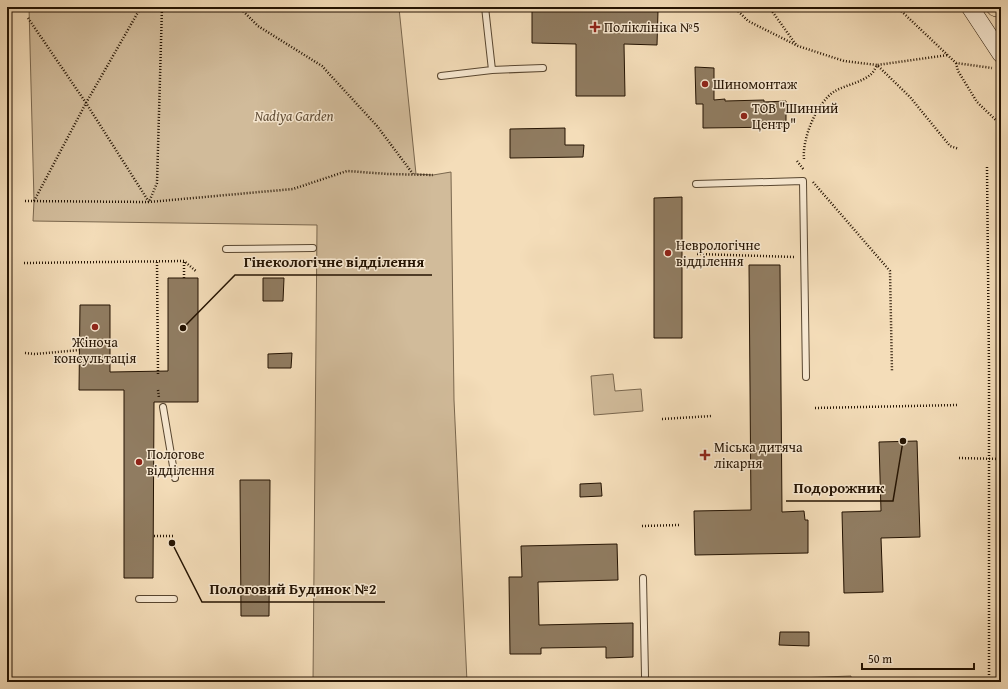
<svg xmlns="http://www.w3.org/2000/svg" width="1008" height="689" viewBox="0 0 1008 689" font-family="'Gentium Book Plus',serif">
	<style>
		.green { fill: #d1bb9a; stroke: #7a674e }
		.building { fill: #907c61; stroke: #241302 }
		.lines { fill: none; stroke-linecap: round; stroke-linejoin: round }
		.lane-casing { stroke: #584630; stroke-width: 8 }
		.secondary-casing { stroke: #241302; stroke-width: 18 }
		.primary-casing { stroke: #241302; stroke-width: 20 }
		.path { stroke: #241302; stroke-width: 2.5; stroke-dasharray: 1 2; stroke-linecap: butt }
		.lane { stroke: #f8e9d2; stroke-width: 6 }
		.secondary { stroke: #f8e9d2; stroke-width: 17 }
		.primary { stroke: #f4ddb9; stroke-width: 19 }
		.poi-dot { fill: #8f2418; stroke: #f8e9d2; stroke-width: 1.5 }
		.labels { text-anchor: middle; stroke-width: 3; stroke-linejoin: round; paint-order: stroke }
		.poi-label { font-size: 14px; fill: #241302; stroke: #f8e9d2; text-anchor: start }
		.park-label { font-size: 14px; font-style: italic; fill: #614e37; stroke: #f8e9d2 }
		.leader { fill: none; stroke: #241302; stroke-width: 1.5 }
		.callout-dot { fill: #241302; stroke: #f8e9d2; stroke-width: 1.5 }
		.callout-label { font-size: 15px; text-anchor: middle; font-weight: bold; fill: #241302; stroke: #f8e9d2; stroke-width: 3; stroke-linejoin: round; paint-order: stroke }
	</style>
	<rect width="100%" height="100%" fill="#f4ddb9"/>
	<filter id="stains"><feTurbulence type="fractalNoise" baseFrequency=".005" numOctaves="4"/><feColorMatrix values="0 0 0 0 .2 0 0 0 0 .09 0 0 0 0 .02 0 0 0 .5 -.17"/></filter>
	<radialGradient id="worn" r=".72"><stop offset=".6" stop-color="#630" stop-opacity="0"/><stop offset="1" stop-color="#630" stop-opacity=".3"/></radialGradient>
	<path class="green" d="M29 7H406L399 8 416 174 433 175 451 172 454 400 467 682H313L317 225 33 221 34 201Z
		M613 374 615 391 641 389 643 411 594 415 591 376Z
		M851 676V682H692Z"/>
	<path class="building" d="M603 7H617L616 10 658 11 657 45 624 44 625 96H576V44L532 43V9L603 10Z
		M695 67 714 68V100L725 99V101L764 100V102L786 101V127L703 128V104H696Z
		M565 128V145H584L583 157 510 158V129Z
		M682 197V338H654V198Z
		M749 265H780L782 512 804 511 805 520H808V553L695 555 694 511 751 510Z
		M168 278H198V402H154L153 578H124V390H79L80 305H110V372L168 371Z
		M263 278H284L283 301H263Z
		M292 353 291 368H268V354Z
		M917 441 920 537 881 538 883 592 844 593 842 512 881 511 879 442Z
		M240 480H270L269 616H241Z
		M601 483 602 496 580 497V484Z
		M617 544 618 580 538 582 539 625 633 623V657L606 658V647L541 648V654H510L509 577H522L521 546Z
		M780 632H809V646L779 645Z"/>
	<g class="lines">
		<defs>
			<path id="lane" d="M485 7 492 70 543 68
				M441 76 492 70
				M696 184 803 181 806 377
				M226 249 313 248
				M163 407 175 478
				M643 578 645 676
				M139 599H174"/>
			<path id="secondary" d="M970 7 1001 54"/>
			<path id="primary" d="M996 7 1001 8"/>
		</defs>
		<use href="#lane" class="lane-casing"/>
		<use href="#secondary" class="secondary-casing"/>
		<use href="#primary" class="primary-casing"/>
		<path class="path" d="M239 7 258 26 322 66 377 126 413 174
			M734 7 748 21 798 46 844 61 877 65 910 97 950 146 959 149
			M769 7 797 46
			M897 7 956 63 992 68
			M28 18 86 103 149 202 157 183 162 7
			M956 63 958 71 977 102 1001 125
			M804 159C802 138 817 102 835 91 846 85 860 83 870 75 873 73 875 69 877 65L948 55
			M797 161 804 170
			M987 167 989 369V682
			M813 182 890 271 892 372
			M25 201 149 202 293 189 347 171 388 174 433 175
			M34 201 86 103 141 7
			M697 254 795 257
			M157 262 158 375
			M24 263 184 261 197 272
			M184 278V261
			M25 353 35 354 80 350
			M158 390 159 398
			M815 408 958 405
			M662 419 712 416
			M959 458 1001 459
			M642 526 679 525
			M154 536H174
			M957 682V677"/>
		<use href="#lane" class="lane"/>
		<use href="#secondary" class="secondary"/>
		<use href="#primary" class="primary"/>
	</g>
	<g class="poi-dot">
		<path d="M593 21h4v4h4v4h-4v4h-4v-4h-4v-4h4z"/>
		<circle cx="705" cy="84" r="4"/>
		<circle cx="744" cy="116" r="4"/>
		<circle cx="668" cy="253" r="4"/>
		<circle cx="95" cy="327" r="4"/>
		<path d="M703 449h4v4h4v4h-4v4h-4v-4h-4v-4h4z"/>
		<circle cx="139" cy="462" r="4"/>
	</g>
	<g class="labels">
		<g class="poi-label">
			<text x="604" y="32">Поліклініка №5</text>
			<text x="713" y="89">Шиномонтаж</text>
			<text x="752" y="113">ТОВ "Шинний<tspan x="752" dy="16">Центр"</tspan></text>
			<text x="676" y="250">Неврологічне<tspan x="676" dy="16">відділення</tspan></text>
			<text x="95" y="347" text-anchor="middle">Жіноча<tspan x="95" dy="16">консультація</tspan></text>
			<text x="714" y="452">Міська дитяча<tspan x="714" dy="16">лікарня</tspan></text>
			<text x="147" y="459">Пологове<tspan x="147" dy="16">відділення</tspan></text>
		</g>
		<g class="park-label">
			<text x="294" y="121">Nadiya Garden</text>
		</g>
	</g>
	<path class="leader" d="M183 328L235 275H432M903 441L893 501H786M172 543L202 602H385"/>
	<g class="callout-dot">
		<circle cx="183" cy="328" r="4"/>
		<circle cx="903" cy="441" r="4"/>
		<circle cx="172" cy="543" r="4"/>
	</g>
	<g class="callout-label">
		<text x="334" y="267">Гінекологічне відділення</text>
		<text x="839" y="493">Подорожник</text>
		<text x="293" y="594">Пологовий Будинок №2</text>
	</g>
	<rect width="1008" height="689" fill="none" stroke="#f4ddb9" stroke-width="24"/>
	<rect x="8" y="8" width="992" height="673" fill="none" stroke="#241302" stroke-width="2"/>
	<rect x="12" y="12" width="984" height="665" fill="none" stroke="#241302"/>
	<path d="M862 663v6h112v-6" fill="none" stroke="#241302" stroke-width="2"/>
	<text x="868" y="663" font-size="12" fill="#241302" stroke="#f8e9d2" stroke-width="3" paint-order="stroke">50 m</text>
	<rect width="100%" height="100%" filter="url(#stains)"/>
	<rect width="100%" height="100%" fill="url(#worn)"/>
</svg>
